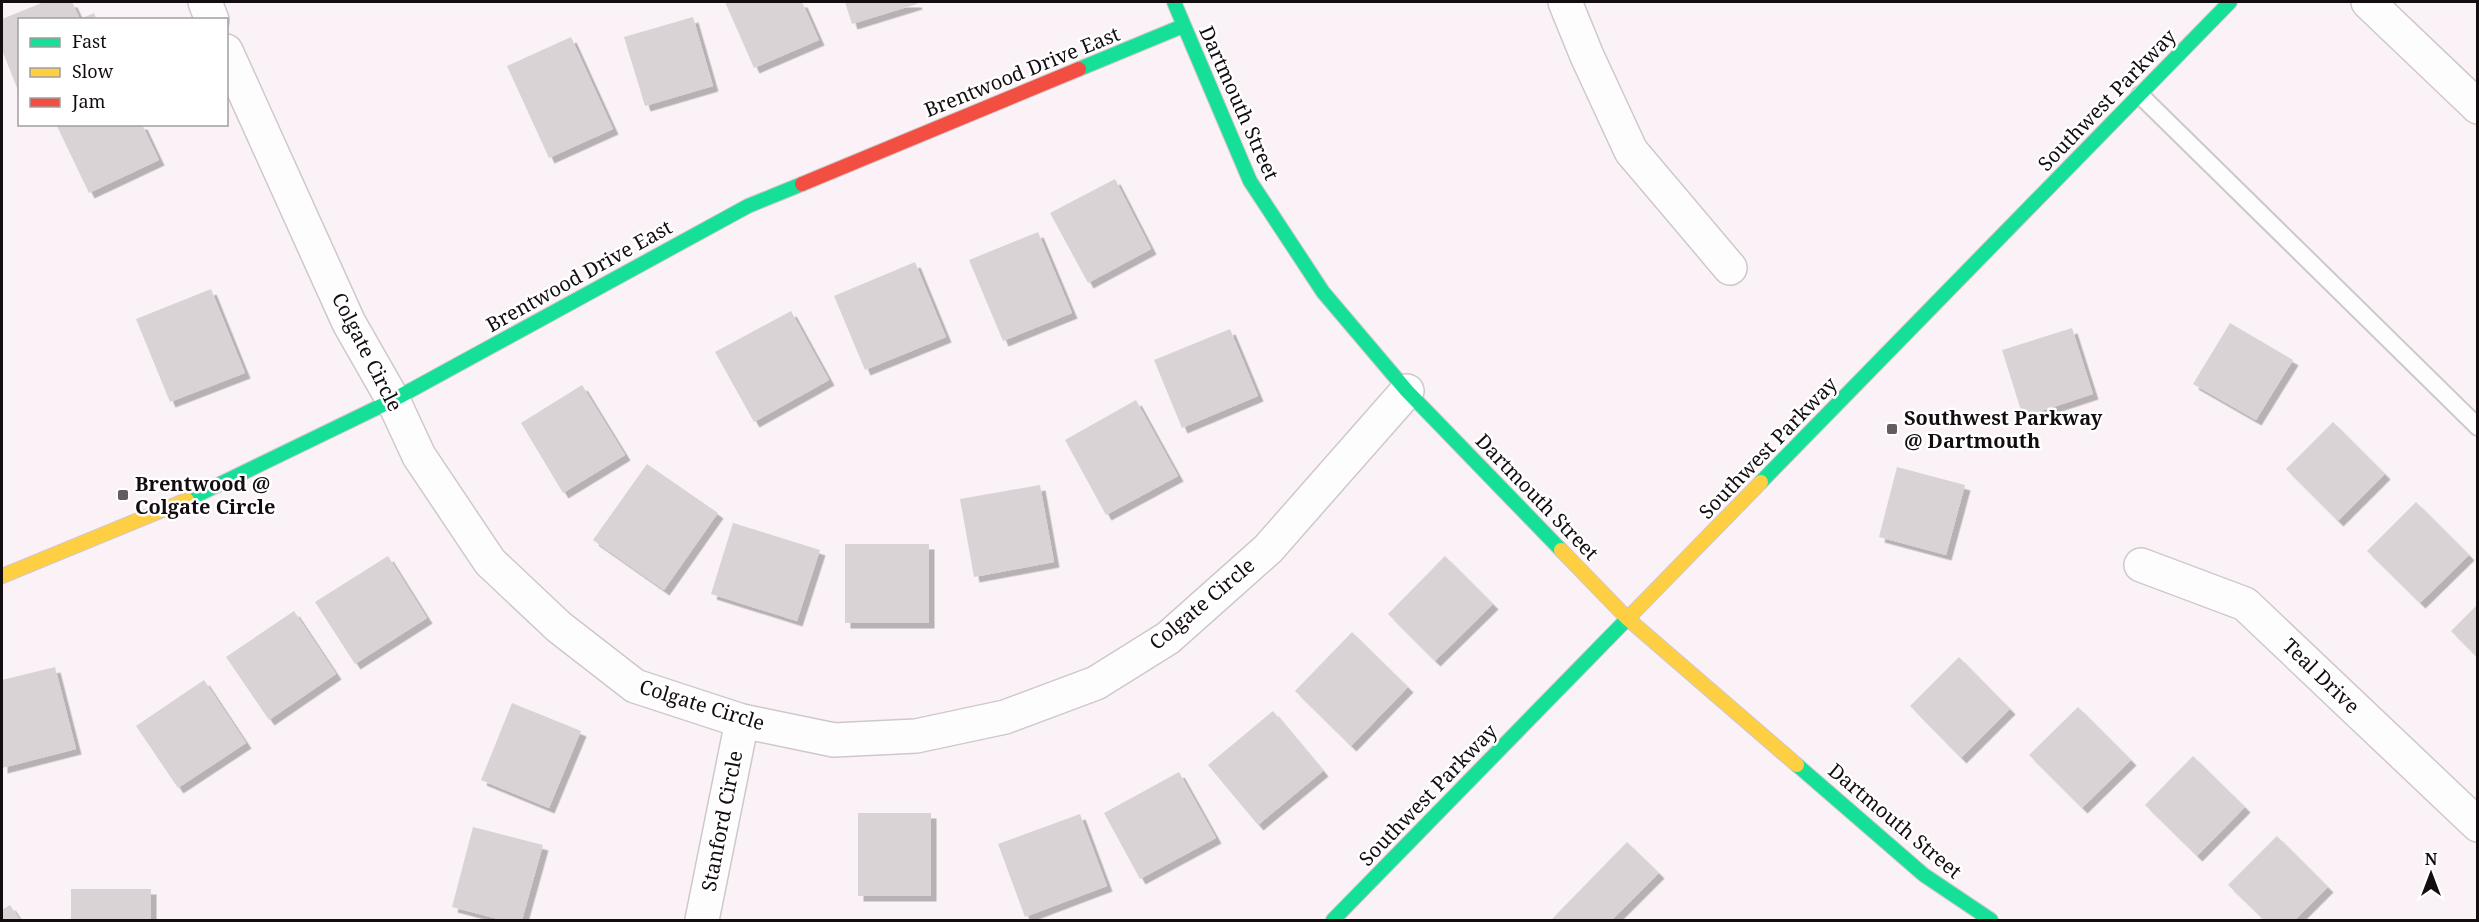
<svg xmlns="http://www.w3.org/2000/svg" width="2479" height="922" viewBox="0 0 2479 922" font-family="'Noto Serif',serif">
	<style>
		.building { fill: #d9d3d6; filter: url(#shadow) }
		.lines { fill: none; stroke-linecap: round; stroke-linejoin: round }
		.lane-casing { stroke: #cfc8cb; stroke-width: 20 }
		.street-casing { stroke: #cfc8cb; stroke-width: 36 }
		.fast-casing { stroke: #cfc8cb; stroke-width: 16 }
		.slow-casing { stroke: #cfc8cb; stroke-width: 16 }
		.jam-casing { stroke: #cfc8cb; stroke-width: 16 }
		.lane { stroke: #fefdfe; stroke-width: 16 }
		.street { stroke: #fefdfe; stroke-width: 33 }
		.fast { stroke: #16e098; stroke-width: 14 }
		.slow { stroke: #ffcf43; stroke-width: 14 }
		.jam { stroke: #f24e42; stroke-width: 14 }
		.poi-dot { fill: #645d60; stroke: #fff; stroke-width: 2 }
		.labels { text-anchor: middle; stroke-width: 5; stroke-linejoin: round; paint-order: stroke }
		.street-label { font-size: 20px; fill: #130d10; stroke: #fff }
		.poi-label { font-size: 20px; font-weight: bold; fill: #130d10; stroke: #fff; text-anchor: start }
	</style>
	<defs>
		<filter id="shadow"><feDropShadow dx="5.5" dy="5.5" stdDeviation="0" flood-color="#0004"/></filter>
	</defs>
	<rect width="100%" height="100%" fill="#faf2f6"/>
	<path class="building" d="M44 2H72L80 19 94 13 97 20H20L19 93 2 50V19Z
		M725 2H802L819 40 754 68Z
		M845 2H916L917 4 852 24Z
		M693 17 713 86 645 106 624 37Z
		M571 37 613 129 549 158 507 66Z
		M56 124H142L159 160 89 193Z
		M1115 179 1151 249 1088 283 1050 213Z
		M1038 232 1072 313 1003 341 969 260Z
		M915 262 946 337 865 370 834 296Z
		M211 289 245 373 170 402 136 319Z
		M791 311 829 380 754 422 715 352Z
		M2230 323 2293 360 2256 420 2193 384Z
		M2072 328 2093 394 2023 417 2002 350Z
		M1230 329 1258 396 1182 428 1154 360Z
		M582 385 625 455 563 493 521 423Z
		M1136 400 1178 476 1106 515 1065 440Z
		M2333 422 2385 474 2338 521 2286 469Z
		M647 464 718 513 664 590 593 540Z
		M1897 467 1965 485 1946 555 1879 537Z
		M1040 485 1054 562 974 577 960 499Z
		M2416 502 2469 555 2420 603 2367 551Z
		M733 523 820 550 797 621 711 594Z
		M845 544H929V623H845Z
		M388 556 427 618 355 664 315 602Z
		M1445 556 1493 604 1435 661 1388 614Z
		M2478 604V658L2451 631Z
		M294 611 336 674 269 720 226 657Z
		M1352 632 1408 687 1351 746 1295 691Z
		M1959 657 2010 709 1961 758 1910 706Z
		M55 667 76 749 2 768V680Z
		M204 680 246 743 178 788 136 726Z
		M512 703 581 731 549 808 481 780Z
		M2078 707 2131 760 2082 808 2029 755Z
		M1273 711 1323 771 1258 825 1208 765Z
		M2193 756 2245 807 2197 856 2145 805Z
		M1179 772 1216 838 1140 879 1104 813Z
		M858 813H931V896H858Z
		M1080 814 1107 886 1025 917 998 844Z
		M473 827 543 845 522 920H502L452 907Z
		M2277 836 2328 887 2295 920H2264L2228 885Z
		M1627 842 1659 873 1612 920H1551Z
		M71 889H151V920H71Z
		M10 905 20 920H2V910Z"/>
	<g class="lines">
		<defs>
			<path id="lane" d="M2140 95 2478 427"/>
			<path id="street" d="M205 2 212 20
				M1565 2 1587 56 1631 151 1730 268
				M2368 2 2478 107
				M226 51 349 323 393 400 419 456 490 562 559 627 635 686 742 721 834 740 916 736 1005 717 1096 683 1168 638 1268 549 1407 391
				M2141 565 2245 604 2478 825
				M702 920 742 721"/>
			<path id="fast" d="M1174 2 1250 181 1323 292 1407 391 1561 550
				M1079 69 1183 26
				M1761 482 2230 2
				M187 500 393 400 748 206 802 184
				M1797 765 1924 875 1991 920
				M1333 920 1633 613"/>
			<path id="slow" d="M1561 550 1628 619 1797 765
				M2 576 187 500
				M1633 613 1761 482"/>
			<path id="jam" d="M802 184 1079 69"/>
		</defs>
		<use href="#lane" class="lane-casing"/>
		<use href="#street" class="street-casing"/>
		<use href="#fast" class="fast-casing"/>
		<use href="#slow" class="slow-casing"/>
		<use href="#jam" class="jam-casing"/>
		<use href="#lane" class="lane"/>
		<use href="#street" class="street"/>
		<use href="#fast" class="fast"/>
		<use href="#slow" class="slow"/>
		<use href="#jam" class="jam"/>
	</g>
	<g class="poi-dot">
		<rect x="1886" y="423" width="12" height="12" rx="3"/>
		<rect x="117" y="489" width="12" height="12" rx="3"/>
	</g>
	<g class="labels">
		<g class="street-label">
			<text transform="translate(1022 72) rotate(-22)" y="7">Brentwood Drive East</text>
			<text transform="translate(2107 100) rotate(-46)" y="7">Southwest Parkway</text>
			<text transform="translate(1239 103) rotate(66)" y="7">Dartmouth Street</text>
			<text transform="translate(579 276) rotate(-29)" y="7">Brentwood Drive East</text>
			<text transform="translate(367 352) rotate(63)" y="7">Colgate Circle</text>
			<text transform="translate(1768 448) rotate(-46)" y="7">Southwest Parkway</text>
			<text transform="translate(1537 497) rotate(46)" y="7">Dartmouth Street</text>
			<text transform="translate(1202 604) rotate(-40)" y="7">Colgate Circle</text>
			<text transform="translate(2321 676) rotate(44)" y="7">Teal Drive</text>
			<text transform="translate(702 705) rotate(17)" y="7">Colgate Circle</text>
			<text transform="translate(1428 795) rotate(-46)" y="7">Southwest Parkway</text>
			<text transform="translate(722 821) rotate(-79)" y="7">Stanford Circle</text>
			<text transform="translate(1895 821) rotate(40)" y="7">Dartmouth Street</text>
		</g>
		<g class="poi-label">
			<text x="1904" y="425">Southwest Parkway<tspan x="1904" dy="23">@ Dartmouth</tspan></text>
			<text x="135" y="491">Brentwood @<tspan x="135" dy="23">Colgate Circle</tspan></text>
		</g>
	</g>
	<rect width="2479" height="922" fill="none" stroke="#130d10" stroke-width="6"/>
	<rect x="18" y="18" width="210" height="108" fill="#ffffff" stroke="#a19e9f" stroke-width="1.5"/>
	<rect x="30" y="38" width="30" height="9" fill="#16e098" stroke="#a19e9f" stroke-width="1.5"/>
	<text x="72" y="48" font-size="18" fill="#130d10">Fast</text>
	<rect x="30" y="68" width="30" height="9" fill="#ffcf43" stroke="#a19e9f" stroke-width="1.5"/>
	<text x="72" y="78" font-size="18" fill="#130d10">Slow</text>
	<rect x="30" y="98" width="30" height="9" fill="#f24e42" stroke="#a19e9f" stroke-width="1.5"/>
	<text x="72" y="108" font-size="18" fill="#130d10">Jam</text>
	<g transform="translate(2431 874)" stroke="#ffffff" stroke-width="4.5" paint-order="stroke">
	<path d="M0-4.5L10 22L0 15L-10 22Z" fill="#130d10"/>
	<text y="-9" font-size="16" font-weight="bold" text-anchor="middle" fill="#130d10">N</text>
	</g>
</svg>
